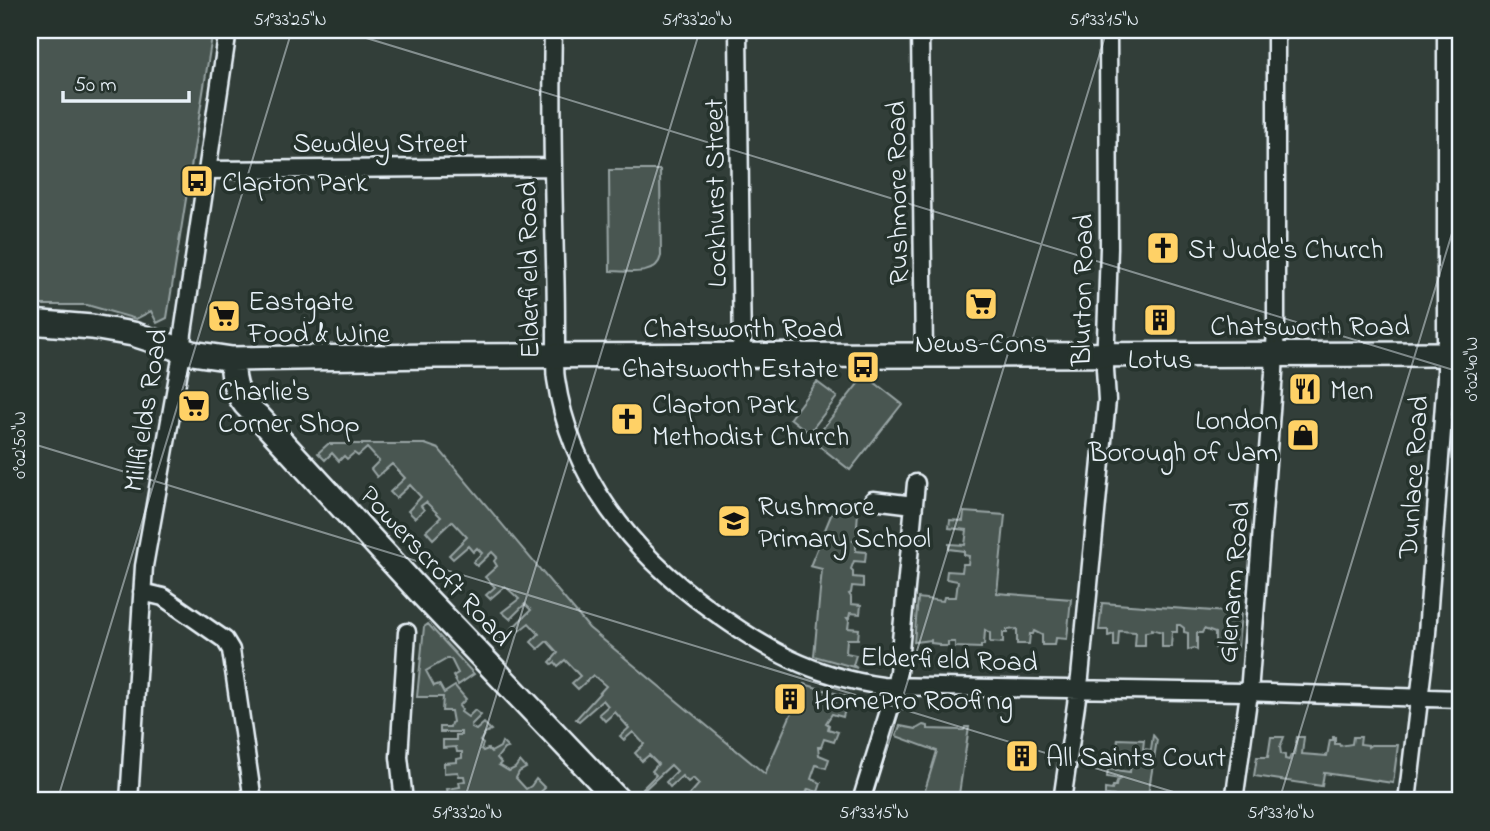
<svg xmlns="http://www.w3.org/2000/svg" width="1490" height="831" viewBox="0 0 1490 831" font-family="'Indie Flower',sans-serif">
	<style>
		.green { fill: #495651; stroke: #98a4a4; stroke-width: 2 }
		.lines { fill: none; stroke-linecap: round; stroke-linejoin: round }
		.street-casing { stroke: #e8f1f8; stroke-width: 21 }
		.secondary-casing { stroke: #e8f1f8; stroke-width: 28 }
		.street { stroke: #26332d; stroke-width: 16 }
		.secondary { stroke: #26332d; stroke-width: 23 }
		.ticks { fill: none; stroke: #e8f1f8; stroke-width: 2; stroke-opacity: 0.45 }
		.labels { text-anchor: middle; stroke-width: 7; stroke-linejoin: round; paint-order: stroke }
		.street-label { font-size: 28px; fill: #e8f1f8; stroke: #26332d }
		.poi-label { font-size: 28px; fill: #e8f1f8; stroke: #26332d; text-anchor: start }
		.neatline { fill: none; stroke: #e8f1f8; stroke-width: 2.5 }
		.ticks-label { font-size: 18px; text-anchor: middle; fill: #e8f1f8 }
	</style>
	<rect width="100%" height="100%" fill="#323e39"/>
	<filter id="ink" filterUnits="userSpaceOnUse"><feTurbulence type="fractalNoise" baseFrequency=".0143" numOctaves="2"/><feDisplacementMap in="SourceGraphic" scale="14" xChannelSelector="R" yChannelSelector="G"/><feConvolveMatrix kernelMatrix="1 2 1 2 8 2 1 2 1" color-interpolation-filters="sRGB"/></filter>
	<g filter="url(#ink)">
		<path class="green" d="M30 30H213L167 318 157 323 151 311 136 319 87 305H30Z
			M609 170H660L661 256C656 278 627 271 610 271Z
			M865 375 902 404 850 470 813 441Z
			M817 382 837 397 809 433 790 418Z
			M328 444H425L439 449 589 628 765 774 804 684 848 697 847 701 836 699 835 707 845 709 843 717 832 714 826 723 829 725 828 729 838 732 834 742 824 739 821 747H818L819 755 829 759 826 768 816 765 811 779 821 783 818 792 808 789 805 796H802L804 801H684L699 784 693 778 688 782 682 776 670 787 666 782 677 771 671 765 644 790 643 788 656 775 652 771 658 764 649 755 642 761 635 753 644 744 633 732 624 740 620 736 629 728 615 712 605 721 599 714 608 706 603 700 579 721 576 719 606 686 593 675 578 689 572 683 580 676 565 660 558 666 555 662 552 664 550 662 558 653 547 641 538 649 531 642 539 634 529 623 519 631 516 628 503 641 501 639 531 610 525 604 510 619 502 612 519 599 505 586 490 599 486 595 495 587 485 577 497 566 494 561 497 557 492 552 477 566 473 562 482 553 477 548 473 552 468 546 453 559 449 555 467 537 452 521 433 539 426 531 441 517 426 502 421 506 424 510 415 518 408 511 421 497 410 485 396 498 390 492 405 478 392 464 377 477 371 469 379 461 367 448 358 456 354 453 347 459 344 456 339 461 332 453 325 460 318 453Z
			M836 503 858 512 857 526 868 527V536L857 535 856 540 853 541 856 543V551L866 552 865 562 854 561 851 569 853 571V577L863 578V587L852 586 851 593 849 594 851 597V604L861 605 860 614 850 613 849 618H847L849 621 848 628 859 629 858 639H847L846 653 856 655 853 665 857 668 814 656 822 569 810 566Z
			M964 512 1005 515 997 593 1071 599 1067 639 1056 638 1055 645H1042V635L1034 631 1033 634H1030L1029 644H1017V629L1007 630V633H1003V643L990 642V633L985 630 984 645H981V648L955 647V642H948V646H939V644L931 643V640L914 642 918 598 943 601 944 597H956L958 581 946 579 947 571 962 572 963 564H968L969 556 964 555V551L949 549V544L965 545 967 530 949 528 950 520 963 521Z
			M1102 603 1241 613 1238 647 1234 646 1235 634 1226 632 1224 648H1215V633L1204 629 1202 633H1197V650L1194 648 1188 650V633L1184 632V628L1180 625H1177V632H1172L1171 647H1162V632L1152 629V631L1145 632V646H1135L1136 632 1119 631 1118 646H1114V634L1108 636V630H1099Z
			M428 624 474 674 458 685 453 676 458 673 451 659H447L426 671 434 686 439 684 444 693 455 686 466 699 459 706 462 710 461 712 468 717 475 710 481 715 471 725 472 728 476 730 484 723 491 730 485 733 480 741 483 744 481 749 483 751 488 749 491 752 500 747 502 742 508 748 504 749 497 758 501 763 499 765 509 771 515 768 520 761 526 768 519 772 516 778 526 789 531 786 536 779 545 788 534 798 536 801H462L461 797 449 800 447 789 460 787 459 782 465 781 464 776H459L458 772 444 773V763L457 762V759L462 758V752H457L456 747 443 748V740H456V735H461V732H440V727H450L451 723 453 722 451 711H442L443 697H417L424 627Z
			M923 725 928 726V729L964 730 965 727H969L958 801H918L922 800 937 751 896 736 900 726 916 729Z
			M1153 735 1157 740 1147 801H1114V796L1105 795V789L1112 790 1113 786H1116L1117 781 1120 779 1107 777 1108 769 1130 772 1132 756 1116 753 1118 739 1144 740 1143 749 1151 750Z
			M1271 737H1284L1280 747 1281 754 1285 755V759L1289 760 1291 755H1294L1297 737H1304L1302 754 1327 756 1330 740H1333V737H1335V744H1339L1340 746 1352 744 1353 737H1361L1360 744 1368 745V747L1371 745H1398L1393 783 1324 773 1322 786 1254 776 1257 757H1268Z"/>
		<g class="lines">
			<defs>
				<path id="street" d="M553 30C551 107 553 185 555 262 556 291 556 319 556 347 556 357 554 368 556 379 570 476 632 553 710 609 768 651 810 675 882 686L1242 692 1460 699
					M738 30 742 356
					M920 30 924 356
					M209 170 552 167
					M873 500 914 505
					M142 592 163 597 225 640 231 650 253 801
					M129 801 144 566 181 359 183 333 228 30
					M404 801 399 757 407 632
					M861 801 893 698 898 672 916 483
					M1062 801 1080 677 1107 400 1105 369 1109 248 1108 30
					M1234 801 1249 693 1274 373 1276 324V30
					M1407 801 1427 633 1446 377V30"/>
				<path id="secondary" d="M30 322 92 327 133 334 192 353 232 359 436 356 1460 354
					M232 359C233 384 237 401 258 416L420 592 619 801"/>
			</defs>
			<use href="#street" class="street-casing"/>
			<use href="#secondary" class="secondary-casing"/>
			<use href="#street" class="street"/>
			<use href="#secondary" class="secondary"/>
		</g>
	</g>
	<path class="ticks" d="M340 30 1460 372M30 443 1203 801M57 801 292 30M464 801 700 30M871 801 1107 30M1279 801 1460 207"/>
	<defs>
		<symbol id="bus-square" viewBox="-11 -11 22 22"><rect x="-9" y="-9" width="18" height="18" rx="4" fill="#ffd166" stroke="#26332d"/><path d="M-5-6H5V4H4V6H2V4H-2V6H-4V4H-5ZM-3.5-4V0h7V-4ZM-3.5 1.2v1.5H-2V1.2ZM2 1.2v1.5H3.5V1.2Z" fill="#111"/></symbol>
		<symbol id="church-square" viewBox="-11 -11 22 22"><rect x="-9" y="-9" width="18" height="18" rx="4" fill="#ffd166" stroke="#26332d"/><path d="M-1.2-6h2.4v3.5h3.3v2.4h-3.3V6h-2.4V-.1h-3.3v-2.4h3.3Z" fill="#111"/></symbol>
		<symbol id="supermarket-square" viewBox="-11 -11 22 22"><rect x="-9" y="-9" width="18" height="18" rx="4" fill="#ffd166" stroke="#26332d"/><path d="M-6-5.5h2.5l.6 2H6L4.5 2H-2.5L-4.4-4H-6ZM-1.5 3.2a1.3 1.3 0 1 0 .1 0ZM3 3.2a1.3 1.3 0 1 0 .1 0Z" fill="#111"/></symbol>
		<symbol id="building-square" viewBox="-11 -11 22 22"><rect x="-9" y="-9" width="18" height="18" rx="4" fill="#ffd166" stroke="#26332d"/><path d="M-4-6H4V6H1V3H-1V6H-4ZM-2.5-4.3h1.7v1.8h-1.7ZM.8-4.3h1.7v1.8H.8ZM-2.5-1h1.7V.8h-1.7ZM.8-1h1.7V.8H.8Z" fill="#111"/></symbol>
		<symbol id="restaurant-square" viewBox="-11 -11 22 22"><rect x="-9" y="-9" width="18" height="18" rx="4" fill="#ffd166" stroke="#26332d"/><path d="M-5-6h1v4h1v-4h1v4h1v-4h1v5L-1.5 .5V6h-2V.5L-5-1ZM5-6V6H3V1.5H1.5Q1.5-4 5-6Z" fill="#111"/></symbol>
		<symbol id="shop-square" viewBox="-11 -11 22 22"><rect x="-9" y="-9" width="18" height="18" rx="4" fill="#ffd166" stroke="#26332d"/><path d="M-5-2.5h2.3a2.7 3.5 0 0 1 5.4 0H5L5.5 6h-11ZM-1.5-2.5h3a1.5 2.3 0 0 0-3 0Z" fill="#111"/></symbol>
		<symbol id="school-square" viewBox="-11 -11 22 22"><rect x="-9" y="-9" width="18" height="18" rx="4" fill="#ffd166" stroke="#26332d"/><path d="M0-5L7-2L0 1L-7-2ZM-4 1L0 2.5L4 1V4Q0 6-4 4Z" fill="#111"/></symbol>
	</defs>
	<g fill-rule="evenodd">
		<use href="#bus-square" x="178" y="162" width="38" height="38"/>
		<use href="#church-square" x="1144" y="229" width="38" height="38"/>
		<use href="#supermarket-square" x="962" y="285" width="38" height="38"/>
		<use href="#supermarket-square" x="205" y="297" width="38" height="38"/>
		<use href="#building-square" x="1141" y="301" width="38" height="38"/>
		<use href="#bus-square" x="844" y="348" width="38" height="38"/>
		<use href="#restaurant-square" x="1286" y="370" width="38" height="38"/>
		<use href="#supermarket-square" x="175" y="387" width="38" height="38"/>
		<use href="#church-square" x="608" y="400" width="38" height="38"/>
		<use href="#shop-square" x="1284" y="416" width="38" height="38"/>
		<use href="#school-square" x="715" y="502" width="38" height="38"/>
		<use href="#building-square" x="771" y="680" width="38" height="38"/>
		<use href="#building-square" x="1003" y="737" width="38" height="38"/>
	</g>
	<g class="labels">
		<g class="street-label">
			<text x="380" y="152">Sewdley Street</text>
			<text transform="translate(714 193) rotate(-91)" y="10">Lockhurst Street</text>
			<text transform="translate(896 193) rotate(-91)" y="10">Rushmore Road</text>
			<text transform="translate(527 270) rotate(-91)" y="10">Elderfield Road</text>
			<text transform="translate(1081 290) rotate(-89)" y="10">Blurton Road</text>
			<text x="1310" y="335">Chatsworth Road</text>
			<text x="743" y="337">Chatsworth Road</text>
			<text transform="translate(144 410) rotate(-81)" y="10">Millfields Road</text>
			<text transform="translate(1412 477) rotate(-86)" y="10">Dunlace Road</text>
			<text transform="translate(437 565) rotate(47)" y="10">Powerscroft Road</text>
			<text transform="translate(1232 582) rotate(-85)" y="10">Glenarm Road</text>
			<text transform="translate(949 658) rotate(2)" y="10">Elderfield Road</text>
		</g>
		<g class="poi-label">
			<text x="222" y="191">Clapton Park</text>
			<text x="1188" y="258">St Jude's Church</text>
			<text x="248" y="310">Eastgate<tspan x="248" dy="32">Food &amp; Wine</tspan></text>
			<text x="981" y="352" text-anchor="middle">News-Cons</text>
			<text x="1160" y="368" text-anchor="middle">Lotus</text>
			<text x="838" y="377" text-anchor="end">Chatsworth Estate</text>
			<text x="1330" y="399">Men</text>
			<text x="218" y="400">Charlie's<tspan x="218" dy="32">Corner Shop</tspan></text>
			<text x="652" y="413">Clapton Park<tspan x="652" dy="32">Methodist Church</tspan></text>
			<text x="1278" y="429" text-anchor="end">London<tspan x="1278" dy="32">Borough of Jam</tspan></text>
			<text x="758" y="515">Rushmore<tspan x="758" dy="32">Primary School</tspan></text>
			<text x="814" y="709">HomePro Roofing</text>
			<text x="1046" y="766">All Saints Court</text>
		</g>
	</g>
	<rect width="1490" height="831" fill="none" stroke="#26332d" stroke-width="77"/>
	<path d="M63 91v10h126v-10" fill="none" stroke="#e8f1f8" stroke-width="3.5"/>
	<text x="74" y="91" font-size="21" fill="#e8f1f8" stroke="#26332d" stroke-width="5" paint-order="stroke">50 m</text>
	<rect x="38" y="38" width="1414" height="754" class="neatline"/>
	<g class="ticks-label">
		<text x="290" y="25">51°33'25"N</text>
		<text x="697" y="25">51°33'20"N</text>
		<text x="1104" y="25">51°33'15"N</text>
		<text transform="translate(1471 369) rotate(-90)" y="6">0°02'40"W</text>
		<text transform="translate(19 445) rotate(-90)" y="6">0°02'50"W</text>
		<text x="467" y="818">51°33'20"N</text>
		<text x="874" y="818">51°33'15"N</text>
		<text x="1281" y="818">51°33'10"N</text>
	</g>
</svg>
